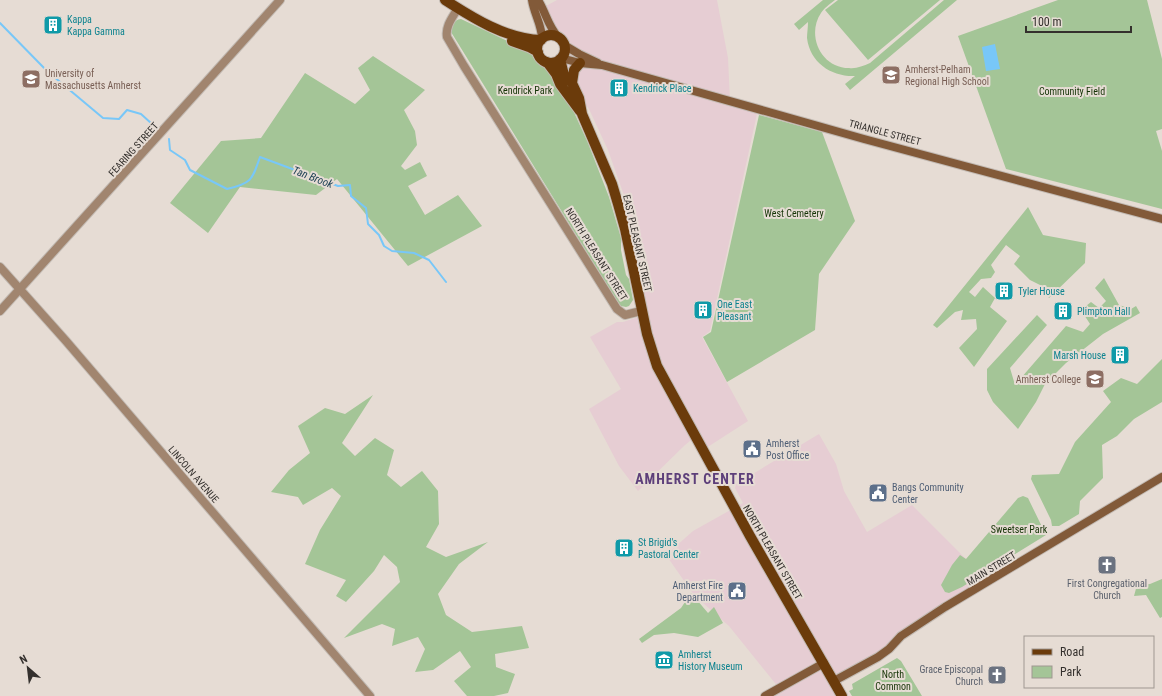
<svg xmlns="http://www.w3.org/2000/svg" width="1162" height="696" viewBox="0 0 1162 696" font-family="'Roboto Condensed',sans-serif">
	<style>
		.commercial { fill: #e6cdd3 }
		.green { fill: #a4c597 }
		.water { fill: #78c7f8 }
		.lines { fill: none; stroke-linecap: round; stroke-linejoin: round }
		.stream { stroke: #78c7f8; stroke-width: 2 }
		.tertiary-casing { stroke: #c2bab3; stroke-width: 10 }
		.secondary-casing { stroke: #c2bab3; stroke-width: 10 }
		.primary-casing { stroke: #c2bab3; stroke-width: 12 }
		.tertiary { stroke: #a1856f; stroke-width: 8 }
		.secondary { stroke: #825a39; stroke-width: 8 }
		.primary { stroke: #6b3b0b; stroke-width: 10 }
		.labels { text-anchor: middle; stroke-width: 4; stroke-linejoin: round; paint-order: stroke }
		.culture-label { font-size: 10px; fill: #0d838f; stroke: #e6dcd4; text-anchor: start }
		.education-label { font-size: 10px; fill: #785e54; stroke: #e6dcd4; text-anchor: start }
		.park-label { font-size: 10px; fill: #143305; stroke: #e6dcd4 }
		.street-label { font-size: 10px; fill: #34302d; stroke: #e6dcd4 }
		.service-label { font-size: 10px; fill: #4e5e75; stroke: #e6dcd4; text-anchor: start }
		.worship-label { font-size: 10px; fill: #5b616d; stroke: #e6dcd4 }
		.water-label { font-size: 11px; font-style: italic; fill: #1e4155; stroke: #e6dcd4 }
		.district-label { font-size: 14px; font-weight: bold; letter-spacing: 1px; fill: #5d3f7a; stroke: #e6dcd4 }
	</style>
	<rect width="100%" height="100%" fill="#e6dcd4"/>
	<path class="commercial" d="M557 0H717L728 58 730 101 758 109 710 331 702 337 748 421 703 450 695 437 685 445 638 491 619 466 589 409 621 389 590 337 617 322H623L647 314 640 272 639 258 635 241 630 228 626 201 608 150 589 109 583 102 564 71 568 51V45L563 36 559 34 551 24 546 6Z
		M819 434 836 464 844 491 867 532 912 505 989 582 889 649 834 681 842 696H770L779 688 729 626 694 595 666 555 693 531 743 503 735 488 736 484Z"/>
	<path class="green" d="M823 0H835C830 4 824 8 821 13 806 35 821 68 849 68 856 69 863 66 870 63L944 0H957L850 90 845 84 855 76C832 77 810 63 807 38 807 33 808 28 808 22L799 30 794 24Z
		M838 0H940L868 60 825 10Z
		M1058 0H1147L1162 59V129L1156 131 1162 151V209L1006 169 958 36Z
		M461 19 535 54 541 62 549 68 567 97 588 143 609 197 621 238V250L626 275 629 279 633 300 629 306 626 307 621 306 617 301 451 32C453 25 453 20 461 19Z
		M373 56 425 90 404 110 415 131 417 145 401 166 405 170 420 162 427 176 408 186 425 215 458 195 482 226 408 266 337 179 316 195 240 187 208 233 170 203 221 141 261 138 305 73 355 104 370 90 358 68Z
		M759 115 822 132 855 221 819 274 815 330 727 382 703 337 711 332Z
		M1028 207 1043 235 1086 243 1085 263 1049 298 1042 286 1030 280 1014 264 1020 256 1006 245 991 265 995 272 991 278 981 279 969 292 975 297 983 287 995 298 990 307 1007 321 974 367 959 348 977 329 976 319 961 320 963 310 955 312 937 328 933 325Z
		M1104 278 1119 305 1131 309 1136 306 1140 313 1103 334 1066 363 1045 384 1036 402 1018 429 993 402 987 390V369L1037 315 1047 325 1010 368 1015 385 1066 326 1083 332 1090 324 1081 310 1091 302 1099 308 1106 301 1095 288Z
		M1162 359V402L1134 419 1117 436 1102 445 1103 478 1080 501 1079 514 1059 526H1052L1051 520 1031 479 1032 475 1059 474 1075 442 1111 402 1103 391 1121 378 1137 384Z
		M373 395 342 443 355 456 375 438 394 450 387 475 401 487 422 471 438 491 439 524 426 547 446 557 488 542 459 564 438 594 446 615 472 632 522 626 529 648 495 654 496 667 515 674 508 693 494 696H467L454 681 471 667 460 651 433 670 415 672 425 649 418 637 392 646 395 629 382 624 344 638 400 582 397 567 384 555 374 571 346 602 336 596 346 580 305 564 320 530 341 496 332 488 303 505 298 497 271 492 289 470 310 453 298 426 325 408 345 414Z
		M1023 496 1028 498 1046 535 962 587 949 593 945 592 941 585 952 565 960 555 966 559 1018 498Z
		M1162 579V617L1160 618 1146 595 1134 596 1137 585 1150 584Z
		M691 593 708 613 714 607 723 623 698 637 674 633 654 635 642 643 639 639 681 608Z
		M897 658 901 661 922 696H852L849 691 853 689 852 684Z"/>
	<path class="water" d="M995 44 1000 69 986 71 982 47Z"/>
	<g class="lines">
		<path class="stream" d="M0 23 47 71 103 118 119 119 127 110 141 114 152 124
			M169 139 170 150 185 160 190 170 227 189C252 183 252 180 260 157L338 186 350 185 351 196 366 208 368 224 379 235 384 246 392 251 414 253 429 260 446 282"/>
		<defs>
			<path id="tertiary" d="M458 8C453 17 445 26 447 37L464 66 617 309 625 315 641 311
				M0 267 66 341 370 696
				M0 311 280 0"/>
			<path id="secondary" d="M532 0C534 14 542 25 542 39
				M538 0C546 13 548 26 558 37
				M564 45 579 54 598 63
				M561 58 580 63 602 65 864 139 1162 219
				M834 681 878 657 889 649 901 636 945 607 1162 477
				M765 696 824 663"/>
			<path id="primary" d="M445 0C473 18 506 39 541 40
				M537 49a14 14 0 1 1 28 0a14 14 0 1 1-28 0Z
				M512 41 529 47 538 52
				M560 59 564 75 572 83 579 98 582 114 612 184 618 204 625 229 647 334 657 366 750 536 842 696
				M547 62 556 74 560 84 580 111
				M572 83 574 70 580 63"/>
		</defs>
		<use href="#tertiary" class="tertiary-casing"/>
		<use href="#secondary" class="secondary-casing"/>
		<use href="#primary" class="primary-casing"/>
		<use href="#tertiary" class="tertiary"/>
		<use href="#secondary" class="secondary"/>
		<use href="#primary" class="primary"/>
	</g>
	<defs>
		<symbol id="building-square" viewBox="-11 -11 22 22"><rect x="-9" y="-9" width="18" height="18" rx="4" fill="#0f9aa8" stroke="#e6dcd4"/><path d="M-4-6H4V6H1V3H-1V6H-4ZM-2.5-4.3h1.7v1.8h-1.7ZM.8-4.3h1.7v1.8H.8ZM-2.5-1h1.7V.8h-1.7ZM.8-1h1.7V.8H.8Z" fill="#fff"/></symbol>
		<symbol id="school-square" viewBox="-11 -11 22 22"><rect x="-9" y="-9" width="18" height="18" rx="4" fill="#8d6e63" stroke="#e6dcd4"/><path d="M0-5L7-2L0 1L-7-2ZM-4 1L0 2.5L4 1V4Q0 6-4 4Z" fill="#fff"/></symbol>
		<symbol id="university-square" viewBox="-11 -11 22 22"><rect x="-9" y="-9" width="18" height="18" rx="4" fill="#8d6e63" stroke="#e6dcd4"/><path d="M0-5L7-2L0 1L-7-2ZM-4 1L0 2.5L4 1V4Q0 6-4 4Z" fill="#fff"/></symbol>
		<symbol id="civic-square" viewBox="-11 -11 22 22"><rect x="-9" y="-9" width="18" height="18" rx="4" fill="#5c6f8a" stroke="#e6dcd4"/><path d="M-.6-6.5H3V-4.5H.6V-3L4-1V1h2V6H-6V1h2V-1L-.6-3ZM-1.2 2.5V6h2.4V2.5Z" fill="#fff"/></symbol>
		<symbol id="church-square" viewBox="-11 -11 22 22"><rect x="-9" y="-9" width="18" height="18" rx="4" fill="#6b7280" stroke="#e6dcd4"/><path d="M-1.2-6h2.4v3.5h3.3v2.4h-3.3V6h-2.4V-.1h-3.3v-2.4h3.3Z" fill="#fff"/></symbol>
		<symbol id="museum-square" viewBox="-11 -11 22 22"><rect x="-9" y="-9" width="18" height="18" rx="4" fill="#0f9aa8" stroke="#e6dcd4"/><path d="M0-6L6-3V-2H-6V-3ZM-5-1h2V3h-2ZM-1-1h2V3h-2ZM3-1h2V3H3ZM-6 4H6V6H-6Z" fill="#fff"/></symbol>
	</defs>
	<g fill-rule="evenodd">
		<use href="#building-square" x="42" y="14" width="22" height="22"/>
		<use href="#school-square" x="880" y="64" width="22" height="22"/>
		<use href="#university-square" x="20" y="68" width="22" height="22"/>
		<use href="#building-square" x="608" y="77" width="22" height="22"/>
		<use href="#building-square" x="993" y="280" width="22" height="22"/>
		<use href="#building-square" x="692" y="299" width="22" height="22"/>
		<use href="#building-square" x="1052" y="300" width="22" height="22"/>
		<use href="#building-square" x="1109" y="344" width="22" height="22"/>
		<use href="#university-square" x="1084" y="368" width="22" height="22"/>
		<use href="#civic-square" x="741" y="438" width="22" height="22"/>
		<use href="#civic-square" x="867" y="482" width="22" height="22"/>
		<use href="#building-square" x="613" y="537" width="22" height="22"/>
		<use href="#church-square" x="1096" y="554" width="22" height="22"/>
		<use href="#civic-square" x="726" y="580" width="22" height="22"/>
		<use href="#museum-square" x="653" y="649" width="22" height="22"/>
		<use href="#church-square" x="986" y="664" width="22" height="22"/>
	</g>
	<g class="labels">
		<g class="culture-label">
			<text x="67" y="23">Kappa<tspan x="67" dy="12">Kappa Gamma</tspan></text>
			<text x="633" y="92">Kendrick Place</text>
			<text x="1018" y="295">Tyler House</text>
			<text x="717" y="308">One East<tspan x="717" dy="12">Pleasant</tspan></text>
			<text x="1077" y="315">Plimpton Hall</text>
			<text x="1106" y="359" text-anchor="end">Marsh House</text>
			<text x="638" y="546">St Brigid's<tspan x="638" dy="12">Pastoral Center</tspan></text>
			<text x="678" y="658">Amherst<tspan x="678" dy="12">History Museum</tspan></text>
		</g>
		<g class="education-label">
			<text x="905" y="73">Amherst-Pelham<tspan x="905" dy="12">Regional High School</tspan></text>
			<text x="45" y="77">University of<tspan x="45" dy="12">Massachusetts Amherst</tspan></text>
			<text x="1081" y="383" text-anchor="end">Amherst College</text>
		</g>
		<g class="park-label">
			<text x="525" y="94">Kendrick Park</text>
			<text x="1072" y="95">Community Field</text>
			<text x="794" y="217">West Cemetery</text>
			<text x="1019" y="533">Sweetser Park</text>
			<text x="893" y="678">North<tspan x="893" dy="12">Common</tspan></text>
		</g>
		<g class="street-label">
			<text transform="translate(885 132) rotate(15)" y="4">TRIANGLE STREET</text>
			<text transform="translate(133 149) rotate(-48)" y="4">FEARING STREET</text>
			<text transform="translate(638 243) rotate(77)" y="4">EAST PLEASANT STREET</text>
			<text transform="translate(597 254) rotate(58)" y="4">NORTH PLEASANT STREET</text>
			<text transform="translate(194 474) rotate(49)" y="4">LINCOLN AVENUE</text>
			<text transform="translate(773 552) rotate(60)" y="4">NORTH PLEASANT STREET</text>
			<text transform="translate(991 568) rotate(-31)" y="4">MAIN STREET</text>
		</g>
		<g class="service-label">
			<text x="766" y="447">Amherst<tspan x="766" dy="12">Post Office</tspan></text>
			<text x="892" y="491">Bangs Community<tspan x="892" dy="12">Center</tspan></text>
			<text x="723" y="589" text-anchor="end">Amherst Fire<tspan x="723" dy="12">Department</tspan></text>
		</g>
		<g class="worship-label">
			<text x="1107" y="587">First Congregational<tspan x="1107" dy="12">Church</tspan></text>
			<text x="983" y="673" text-anchor="end">Grace Episcopal<tspan x="983" dy="12">Church</tspan></text>
		</g>
		<g class="water-label">
			<text transform="translate(313 177) rotate(21)" y="4">Tan Brook</text>
		</g>
		<g class="district-label">
			<text x="695" y="484">AMHERST CENTER</text>
		</g>
	</g>
	<rect x="1024" y="636" width="130" height="52" fill="#e6dcd4" stroke="#9f9791"/>
	<rect x="1032" y="649" width="20" height="6" fill="#6b3b0b" stroke="#9f9791"/>
	<text x="1060" y="656" font-size="12" fill="#34302d">Road</text>
	<rect x="1032" y="666" width="20" height="12" fill="#a4c597" stroke="#9f9791"/>
	<text x="1060" y="676" font-size="12" fill="#34302d">Park</text>
	<g transform="translate(28 668) rotate(332)" stroke="#e6dcd4" stroke-width="3" paint-order="stroke">
	<path d="M0-3L7 15L0 10L-7 15Z" fill="#34302d"/>
	<text y="-6" font-size="11" font-weight="bold" text-anchor="middle" fill="#34302d">N</text>
	</g>
	<path d="M1026 26v6h105v-6" fill="none" stroke="#34302d" stroke-width="2"/>
	<text x="1032" y="26" font-size="12" fill="#34302d" stroke="#e6dcd4" stroke-width="3" paint-order="stroke">100 m</text>
</svg>
